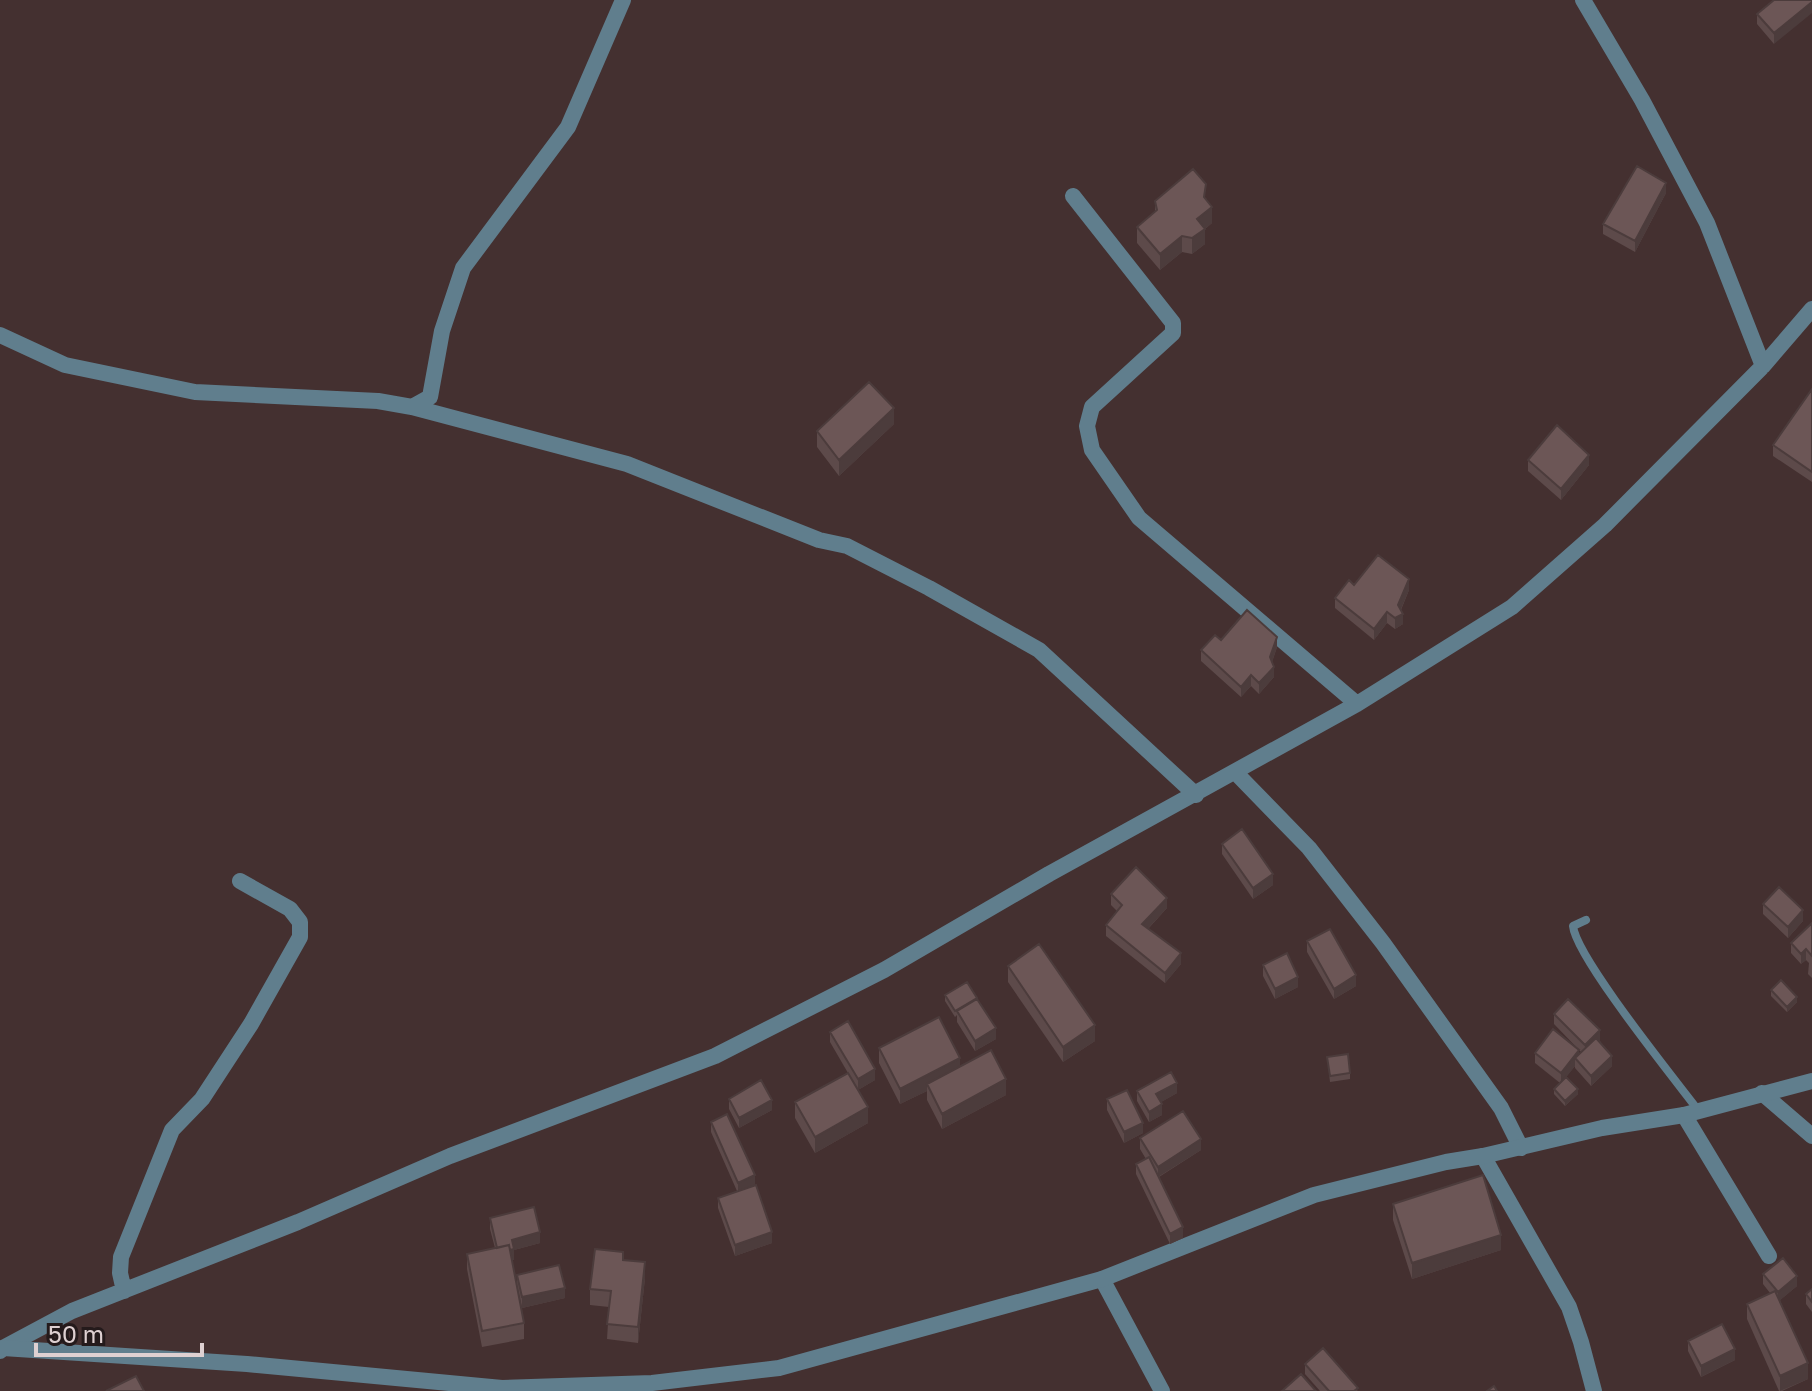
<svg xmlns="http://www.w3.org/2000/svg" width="1812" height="1391" viewBox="0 0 1812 1391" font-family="'Golos Text',sans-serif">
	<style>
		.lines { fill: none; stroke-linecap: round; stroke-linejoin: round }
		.service { stroke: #607e8d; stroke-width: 8 }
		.minor { stroke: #607e8d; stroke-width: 16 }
		.tertiary { stroke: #607e8d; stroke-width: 16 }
		.wall { fill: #5d4a4a }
		.shaded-wall { fill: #4c3c3c }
		.building { fill: #6c5656; stroke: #4c3c3c; stroke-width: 2 }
	</style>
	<rect width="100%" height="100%" fill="#443030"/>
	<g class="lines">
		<path class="service" d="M1586 920 1573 926C1576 957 1673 1077 1698 1110"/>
		<path class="minor" d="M1583 0 1642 100 1707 223 1763 366
			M1073 196 1173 323V333L1092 407 1087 426 1092 450 1139 518 1357 704
			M0 335 65 365 195 392 378 401 412 407 430 397 442 331 463 268 568 127 623 0
			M412 407 627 464 819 540 847 546 929 588 1039 650 1196 795
			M1235 772 1309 848 1383 943 1501 1108 1521 1148
			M1762 1093 1812 1136
			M1684 1115 1769 1256
			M1483 1156 1569 1307 1581 1342 1594 1391
			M1102 1279 1162 1391
			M124 1291 120 1273 121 1257 172 1130 202 1099 251 1024 300 937V922L290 909 240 881
			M3 1348 72 1311 298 1222 450 1156 715 1056 884 970 1049 874 1357 704 1512 607 1605 525 1763 366 1812 309"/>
		<path class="tertiary" d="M0 1351 3 1348 247 1364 502 1388 652 1383 779 1368 1102 1279 1314 1195 1446 1162 1483 1156 1602 1128 1684 1115 1812 1081"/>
	</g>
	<path class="wall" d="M1774 0V44L1757 24V14Z
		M1666 193 1635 252 1603 234V224Z
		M1206 198 1212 223 1205 229V244L1192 254 1182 252 1160 270 1137 243V227L1155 212V201Z
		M1812 389V482L1773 456V445Z
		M894 424 839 476 817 447V431Z
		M1528 460 1589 465 1561 500 1528 471Z
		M1354 585 1409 590 1401 610 1403 624 1395 629 1387 623 1374 640 1335 608V598Z
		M1221 640 1277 647 1272 662 1274 677 1259 694 1251 686 1241 697 1201 661V650Z
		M1222 844 1273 885 1253 899 1222 854Z
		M1111 894 1167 908 1148 929 1181 964 1165 983 1106 936V925L1117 911 1111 905Z
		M1763 904 1803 921 1788 938 1763 914Z
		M1812 923V978L1808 974 1809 963 1806 960 1801 964 1791 953V943Z
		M1307 941 1356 986 1334 999 1307 952Z
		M1263 965 1298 987 1275 999 1263 976Z
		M1008 966 1095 1041 1063 1062 1008 982Z
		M1771 990 1797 1002 1787 1012 1771 996Z
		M945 995 996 1039 975 1051 957 1022V1015L955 1017 945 1001Z
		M1554 1014 1600 1041 1612 1066 1591 1086 1575 1068V1066L1564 1079 1578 1094 1565 1106 1554 1094V1089L1560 1083 1535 1063V1053L1579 1054 1581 1052 1554 1024Z
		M830 1032 875 1080 858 1090 868 1123 815 1153 795 1118V1102L848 1073 830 1042Z
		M879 1048 960 1067 1006 1095 942 1129 927 1100V1091L900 1104 879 1063Z
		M1327 1057 1350 1073V1079L1330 1082Z
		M1137 1091 1177 1093 1161 1102 1162 1115 1149 1122 1137 1101Z
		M729 1099 772 1110 739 1128 729 1109Z
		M1107 1099 1143 1133 1124 1143 1107 1110Z
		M711 1122 755 1185 772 1243 735 1256 718 1208V1198L737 1191 711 1132Z
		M1140 1138 1201 1150 1159 1177 1183 1238 1170 1244 1136 1174V1164L1146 1159 1140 1149Z
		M1393 1204 1501 1250 1412 1279 1393 1220Z
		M490 1218 540 1243 514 1250V1260H512L524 1323V1339L482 1347 467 1269V1254L495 1248 490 1229Z
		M623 1260 645 1278 638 1343 607 1339 609 1307 590 1305V1289Z
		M1763 1274 1797 1286 1780 1300 1808 1379 1782 1391H1779L1747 1319V1304L1770 1293 1763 1284Z
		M517 1275 565 1298 522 1308 517 1285Z
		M1812 1289V1312L1806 1304V1294Z
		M1688 1341 1735 1360 1701 1377 1688 1351Z
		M1305 1364 1358 1391H1320L1305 1374Z"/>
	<path class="shaded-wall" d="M1812 2V13L1774 44V33Z
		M1666 183V193L1635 252V241Z
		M1212 207V223L1205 229V244L1192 254V238L1197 219Z
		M1182 236V252L1160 270V254Z
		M894 408V424L839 476V460Z
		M1589 455V465L1561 500V489Z
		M1409 579V590L1398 616V605Z
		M1387 612V623L1374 640V629Z
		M1403 614V624L1395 629V618Z
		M1277 637V647L1270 668V657Z
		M1274 667V677L1259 694V683Z
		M1251 675V686L1241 697V687Z
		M1273 874V885L1253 899V888Z
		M1167 898V908L1142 935V924Z
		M1803 910V921L1788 938V927Z
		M1806 949V960L1801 964V954Z
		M1181 953V964L1165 983V973Z
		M1356 975V986L1334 999V989Z
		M1298 977V987L1275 999V989Z
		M1797 997V1002L1787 1012V1007Z
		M1095 1025V1041L1063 1062V1047Z
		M996 1028V1039L975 1051V1041Z
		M1600 1030V1041L1585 1056V1045Z
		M1579 1050V1060L1575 1058V1066L1561 1084V1073Z
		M1612 1056V1066L1591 1086V1076Z
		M960 1058V1074L927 1084V1091L900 1104V1089Z
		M875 1069V1080L858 1090V1079Z
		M1006 1079V1095L942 1129V1114Z
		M1177 1083V1093L1156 1105V1094Z
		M1578 1089V1094L1565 1106V1101Z
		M772 1100V1110L739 1128V1118Z
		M1162 1104V1115L1149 1122V1112Z
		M868 1107V1123L815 1153V1137Z
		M1143 1123V1133L1124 1143V1132Z
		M1201 1139V1150L1158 1177V1167Z
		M755 1175V1186L738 1194V1183Z
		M1183 1227V1238L1170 1244V1234Z
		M540 1232V1243L514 1250V1260L499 1264 512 1240Z
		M772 1232V1243L735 1256V1245Z
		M1501 1235V1250L1412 1279V1263Z
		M645 1262V1278L638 1343V1327Z
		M1797 1276V1286L1778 1302V1292Z
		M565 1288V1298L522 1308V1297Z
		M1735 1349V1360L1701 1377V1366Z
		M1808 1363V1379L1780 1391V1376Z"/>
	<path class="building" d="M1774 0H1812V2L1774 33 1757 14Z
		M1637 166 1666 183 1635 241 1603 224Z
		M1193 169 1206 184 1204 197 1212 207 1197 219 1205 229 1192 238 1182 236 1160 254 1137 227 1157 210 1155 201Z
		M869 382 894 408 839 460 817 431Z
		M1812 389V472L1773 445Z
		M1557 425 1589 455 1561 489 1528 460Z
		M1378 555 1409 579 1398 605 1403 614 1395 618 1387 612 1374 629 1335 598 1349 580 1354 585Z
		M1247 610 1277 637 1270 657 1274 667 1259 683 1251 675 1241 687 1201 650 1215 635 1221 640Z
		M1242 829 1273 874 1253 888 1222 844Z
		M1136 867 1167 898 1142 924 1181 953 1165 973 1106 925 1122 905 1111 894Z
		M1779 887 1803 910 1788 927 1763 904Z
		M1812 923V956L1806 949 1801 954 1791 943Z
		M1330 929 1356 975 1334 989 1307 941Z
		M1039 944 1095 1025 1063 1047 1008 966Z
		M1287 953 1298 977 1275 989 1263 965Z
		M1781 980 1797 997 1787 1007 1771 990Z
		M967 982 977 998 955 1011 945 995Z
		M977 999 996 1028 975 1041 957 1011Z
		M1568 999 1600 1030 1585 1045 1554 1014Z
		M939 1017 960 1058 900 1089 879 1048Z
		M848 1021 875 1069 858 1079 830 1032Z
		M1553 1029 1579 1050 1561 1073 1535 1053Z
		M1596 1038 1612 1056 1591 1076 1575 1058Z
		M991 1050 1006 1079 942 1114 927 1084Z
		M1348 1054 1350 1073 1330 1076 1327 1057Z
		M1171 1072 1177 1083 1156 1094 1162 1104 1149 1112 1137 1091Z
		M848 1073 868 1107 815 1137 795 1102Z
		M1566 1077 1578 1089 1565 1101 1554 1089Z
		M761 1080 772 1100 739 1118 729 1099Z
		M1127 1090 1143 1123 1124 1132 1107 1099Z
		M1183 1111 1201 1139 1158 1167 1140 1138Z
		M727 1114 755 1175 738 1183 711 1122Z
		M1149 1157 1183 1227 1170 1234 1136 1164Z
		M1483 1175 1501 1235 1412 1263 1393 1204Z
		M756 1185 772 1232 735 1245 718 1198Z
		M534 1207 540 1232 512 1240 514 1249 510 1250 509 1245 497 1248 490 1218Z
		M509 1245 524 1323 482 1331 467 1254Z
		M595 1249 623 1252V1260L645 1262 638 1327 607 1324 611 1291 590 1289Z
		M1783 1258 1797 1276 1778 1292 1763 1274Z
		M559 1265 565 1288 522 1297 517 1275Z
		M1812 1289V1302L1806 1294Z
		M1775 1291 1808 1363 1780 1376 1747 1304Z
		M1722 1324 1735 1349 1701 1366 1688 1341Z
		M1323 1348 1358 1388 1354 1391H1329L1305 1364Z
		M1301 1374 1316 1391H1282Z
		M136 1376 144 1391H106Z
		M1494 1386 1497 1391H1487Z"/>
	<path d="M36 1343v12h166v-12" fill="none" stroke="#ded0d1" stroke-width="4"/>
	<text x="48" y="1343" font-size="24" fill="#ded0d1" stroke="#241a1b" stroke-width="6" paint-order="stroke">50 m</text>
</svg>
